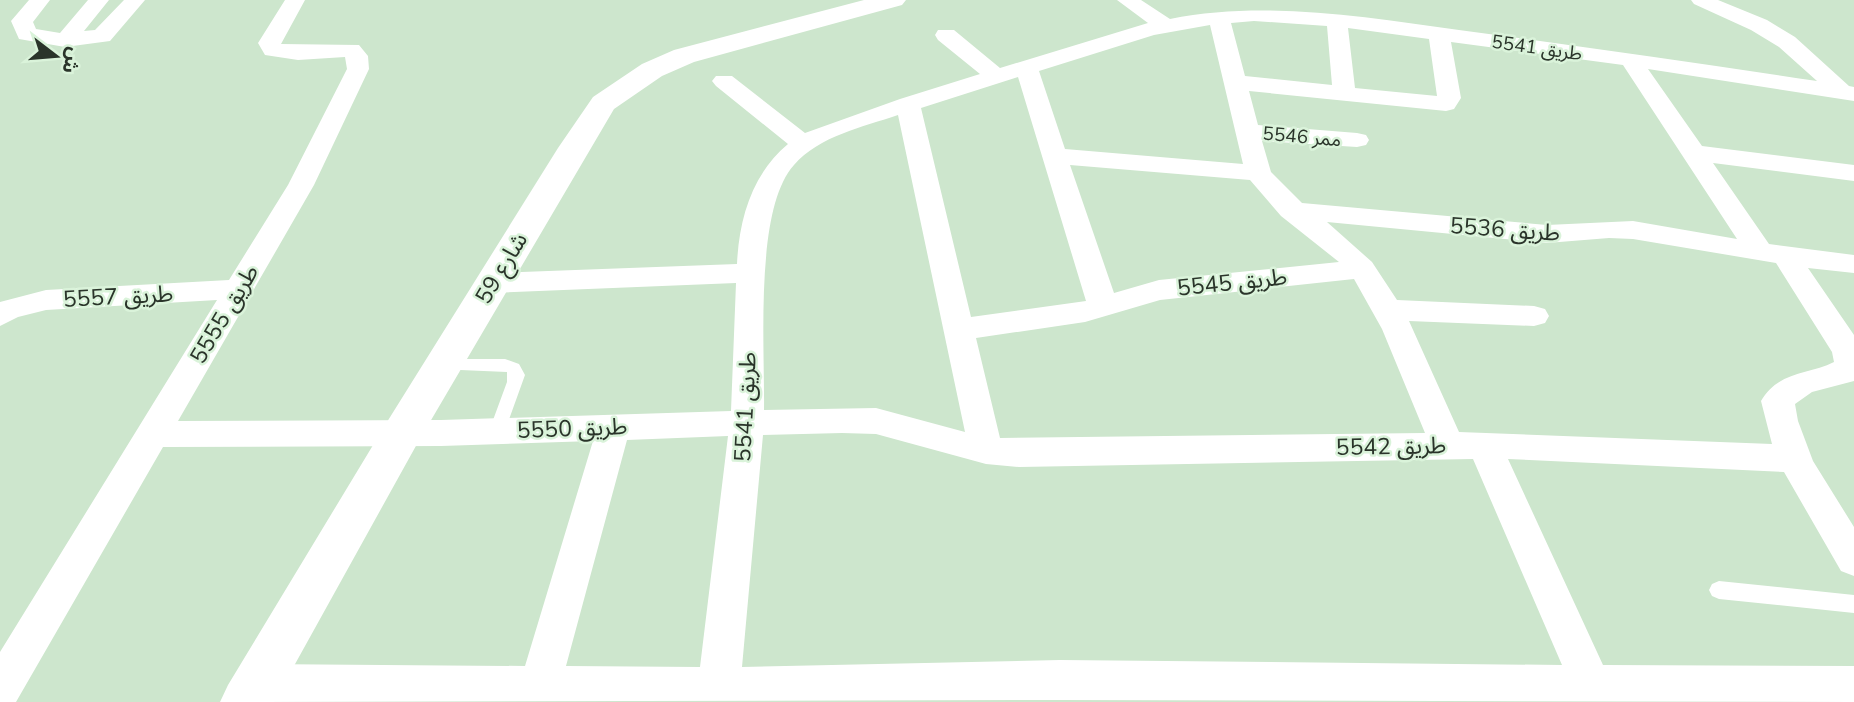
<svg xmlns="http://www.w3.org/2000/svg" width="1854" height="702" viewBox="0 0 1854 702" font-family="'Nunito Sans','Noto Sans Arabic',sans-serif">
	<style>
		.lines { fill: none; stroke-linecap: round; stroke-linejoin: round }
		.lane { fill: #fff; fill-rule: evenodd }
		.street { fill: #fff; fill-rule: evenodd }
		.secondary { fill: #fff; fill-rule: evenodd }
		.labels { text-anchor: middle; stroke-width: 5; stroke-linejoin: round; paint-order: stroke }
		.far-street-label { font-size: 19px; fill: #2a342a; stroke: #daf3da }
		.street-label { font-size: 23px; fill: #2a342a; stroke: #daf3da }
	</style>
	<rect width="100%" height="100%" fill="#cde6cd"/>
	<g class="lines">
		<path class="lane" d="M443 359H505L519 364 525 375 503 436H491L489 431 507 382V372L437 369 435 365Z
			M1719 581 1854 595V613L1719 599 1712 596 1709 590 1712 584Z"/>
		<path class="street" d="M29 0H50L33 22 36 29 60 33 88 0H109L84 31 95 30 124 0H145L110 41 65 47 19 39 11 21Z
			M285 0H305L281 44 359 45 368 56 369 69 314 185 178 421 441 420 731 411 736 283 492 293 482 290 477 283 482 276 492 273 737 264C739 219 752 174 788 144L716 86 712 81 716 76H732L805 133 900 99 980 74 938 40 935 35 938 30H954L1000 68 1148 23 1117 0H1141L1170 19C1265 0 1364 17 1459 30 1579 46 1698 63 1817 81L1779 47 1751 30 1694 4 1691 0H1718L1767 20 1795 37 1849 86 1854 87V101L1648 69 1702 146 1854 165V181L1713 163 1769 244 1854 255V273L1808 268 1854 335V381L1812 392 1795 404 1798 421 1813 461 1854 527V576L1841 571 1784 472 1508 459 1603 665 1854 666V702L1060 700 252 702 241 698 235 684 241 670 256 664 525 666 593 441 441 446 163 447 16 702H0V652L217 300 46 310 18 317 0 326V302L46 290 229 280 288 185 347 69 345 57 298 60 265 55 258 43ZM1254 21 1327 26 1332 85 1245 76 1231 23ZM1210 25 1243 164 1065 149 1039 71 1154 35ZM1348 28 1429 39 1437 96 1355 88ZM1451 42 1623 65 1737 239 1633 221 1547 225 1302 203 1271 172 1262 141 1357 147 1366 145 1369 140 1366 135 1357 133 1258 125 1249 91 1446 111 1454 109 1461 98ZM1018 77 1086 301 971 317 921 108ZM898 115 965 432 876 408 764 410C765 349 754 209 794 165 819 136 863 127 898 115ZM1070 165 1250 180 1281 216 1339 262 1159 280 1114 293ZM1327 222 1547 243 1609 238 1633 239 1776 263 1832 352 1834 362C1808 375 1778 371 1761 401L1772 444 1459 432 1409 321 1534 326 1545 323 1549 316 1545 309 1534 306 1397 300 1372 262ZM1354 279 1382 329 1425 433 1000 438 976 338 1085 322 1160 300ZM842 433 876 434 986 464 1019 467 1473 459 1562 665 1060 660 742 667 763 435ZM728 436 700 667 566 666 627 440Z"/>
		<path class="secondary" d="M864 0H906L902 5 694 62 662 76 614 109 417 444 274 702H220L228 685 387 422 558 148 593 97 642 64 674 50Z"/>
	</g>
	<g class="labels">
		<g class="far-street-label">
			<text transform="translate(1537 47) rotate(8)" y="7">طريق 5541</text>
			<text transform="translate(1302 136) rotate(5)" y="7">ممر 5546</text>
		</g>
		<g class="street-label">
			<text transform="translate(1505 229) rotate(4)" y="8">طريق 5536</text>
			<text transform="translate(501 268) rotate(-59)" y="8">شارع 59</text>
			<text transform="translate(1232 282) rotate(-6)" y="8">طريق 5545</text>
			<text transform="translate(118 296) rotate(-3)" y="8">طريق 5557</text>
			<text transform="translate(224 314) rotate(-59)" y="8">طريق 5555</text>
			<text transform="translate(745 407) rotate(-87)" y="8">طريق 5541</text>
			<text transform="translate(572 428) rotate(-2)" y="8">طريق 5550</text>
			<text transform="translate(1391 446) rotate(-1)" y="8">طريق 5542</text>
		</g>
	</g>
	<g transform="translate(56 56) rotate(106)" stroke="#daf3da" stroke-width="5" paint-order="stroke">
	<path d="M0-5L12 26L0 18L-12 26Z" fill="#2a342a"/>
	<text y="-10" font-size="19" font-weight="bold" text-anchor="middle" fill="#2a342a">ش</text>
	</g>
</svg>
